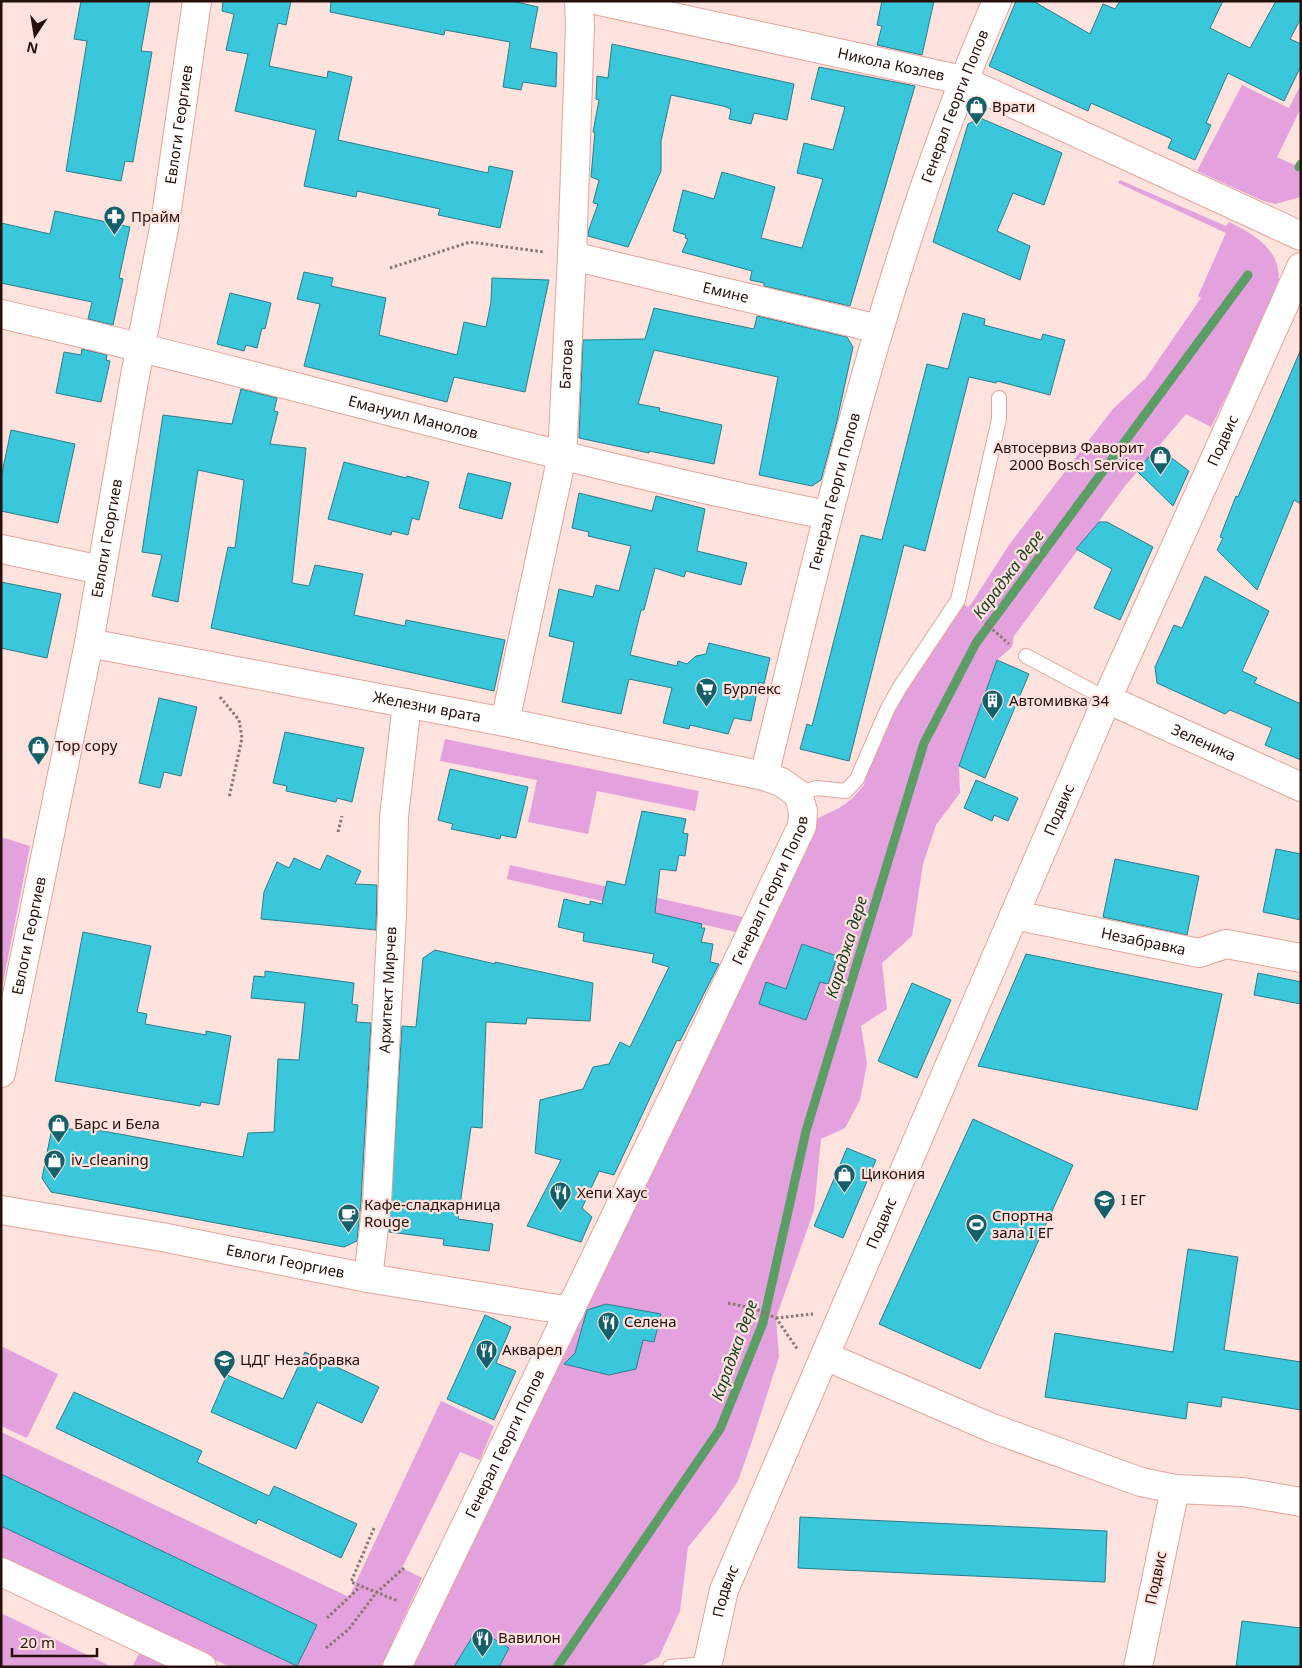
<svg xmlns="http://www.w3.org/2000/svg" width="1302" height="1668" viewBox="0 0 1302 1668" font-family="'Noto Sans',sans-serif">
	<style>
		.green { fill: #e3a1dd }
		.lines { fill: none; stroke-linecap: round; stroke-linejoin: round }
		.stream { stroke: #5c9d65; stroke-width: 9 }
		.building { fill: #3ac7dc; stroke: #2b7c88 }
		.service-casing { stroke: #e4a499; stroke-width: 16 }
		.minor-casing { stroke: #e4a499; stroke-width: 30 }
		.tertiary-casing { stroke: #e4a499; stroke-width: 30 }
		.path { stroke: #8c746f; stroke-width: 3; stroke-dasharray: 2.5 2.5; stroke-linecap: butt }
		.service { stroke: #fff; stroke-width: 14 }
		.minor { stroke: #fff; stroke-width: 28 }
		.tertiary { stroke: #fff; stroke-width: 28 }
		.labels { text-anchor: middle; stroke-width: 4.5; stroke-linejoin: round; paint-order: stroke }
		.street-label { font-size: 15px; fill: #26100c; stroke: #fde2dd }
		.poi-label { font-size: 15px; fill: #26100c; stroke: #fde2dd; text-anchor: start }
		.water-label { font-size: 16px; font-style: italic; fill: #164122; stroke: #fde2dd }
	</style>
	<rect width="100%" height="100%" fill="#fde2dd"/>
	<path class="green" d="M1301 84V108L1277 157 1301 168V197L1275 204 1261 200 1197 171 1242 85 1289 108Z
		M1120 180 1226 226 1229 222C1260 237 1286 254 1277 293L1211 427 1186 414 1125 486 1014 636 1012 647 997 660 959 766 960 793 936 825 923 864 912 936 882 963 887 1009 861 1026 867 1063 860 1100 845 1128 821 1139 814 1210 776 1318 779 1357 752 1441 738 1481 716 1513 688 1547 680 1611 659 1657 640 1667H397L802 826 839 808 852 799 864 785 878 730 958 600 968 607 971 604 1009 545 1112 410 1146 378 1201 298 1198 296 1226 233 1118 183Z
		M445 739 699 791 695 811 597 791 588 834 528 822 537 780 440 761Z
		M1 837 30 846 1 993Z
		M510 865 747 918 740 933 507 879Z
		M1 1346 58 1374 27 1438 1 1426Z
		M441 1401 494 1426 480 1460 460 1452 402 1568 422 1578 381 1667H230L1 1558V1432L349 1597Z
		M1 1613 112 1667H1Z
		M140 1652 181 1667H132Z"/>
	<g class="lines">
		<path class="stream" d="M1299 167 1301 164
			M557 1667 720 1429 763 1323 806 1131 924 743 976 643 1248 275"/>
	</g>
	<path class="building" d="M81 1H150L141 51 152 52 133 162 125 161 121 181 66 171 87 41 74 39Z
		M223 1H291L286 25 278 23 269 66 327 78 328 71 352 77 338 140 488 173 489 166 513 171 500 228 438 215 440 209 357 191 356 197 304 186 316 130 235 111 248 54 226 50 234 14 222 11Z
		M331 1H512L538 7 530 48 557 53 556 87 523 82 521 90 503 87 510 42 445 30 444 35 330 12Z
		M882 1H934L922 55 877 45 882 26 877 25Z
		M1016 1H1033L1090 34 1103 4 1115 9 1120 1H1223L1210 28 1250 48 1276 1H1301V18L1290 39 1301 44V66L1284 101 1228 73 1206 123 1211 125 1195 160 1168 148 1172 139 1091 103 1088 111 989 66Z
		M612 44 794 84 787 120 754 113 751 124 729 119 731 109 723 106 671 95 661 141V171L628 247 588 236 589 229 598 204 593 203 599 180 591 177 595 132H593L599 100 596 99 597 76 608 78Z
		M819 67 915 86 850 306 764 286V283L750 280 752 271 682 252 688 239 685 238 686 235 673 231 683 190 714 199 722 172 775 187 761 238 802 248 823 179 797 173 804 143 833 150 845 107 811 99Z
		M980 118 1062 153 1044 205 1013 193 997 231 1030 246 1020 280 933 242 968 124Z
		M55 211 130 227 119 278 123 279 113 325 88 319 92 302 1 283V223L50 234Z
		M304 272 333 278 331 286 386 298 379 335 457 355 464 322 486 327 491 302 492 278 549 280 525 392 454 377 447 402 304 366 320 304 297 299Z
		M230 293 271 303 265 329 262 328 257 348 246 345 244 351 217 344Z
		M654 308 754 329 757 316 847 337 853 347 836 425 821 480 812 486 759 475 778 377 654 350 638 404 660 408 659 411 722 425 714 464 649 451V453L579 438 583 340 645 339Z
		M963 313 985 319 984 325 1041 340 1043 334 1065 340 1050 395 997 381 996 383 969 377 925 551 904 545 849 761 800 749 807 724 812 726 861 535 882 540 927 364 948 369Z
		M82 349 107 355 106 360 110 361 101 402 56 393 64 352 81 355Z
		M1301 349V504L1294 500 1257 590 1217 550 1223 538 1220 537 1236 496 1238 497Z
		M241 389 277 398 274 411 278 412 270 444 306 448 292 583 309 586 315 565 363 574 354 615 405 626 406 620 505 640 494 691 211 628 228 547 235 548 244 480 198 470 178 602 152 596 162 555 142 552 163 415 232 424Z
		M11 430 75 444 58 523 1 511V478Z
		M1157 447 1189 471 1173 506 1137 471Z
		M344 462 406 478 407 476 429 482 419 520 412 518 408 535 392 531 391 535 328 519Z
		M468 473 511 483 502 519 459 508Z
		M579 493 652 511 656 496 705 509 697 551 747 563 741 585 686 571 684 577 655 568 644 610H641L630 655 677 666 678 661 687 664 696 656 706 654 709 643 770 658 764 684 759 682 751 721 734 718 728 734 690 725 689 729 663 723 672 688 629 679 621 714 562 702 574 642 549 636 559 589 593 597 596 585 619 591 631 546 588 536 589 532 572 528Z
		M1099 522H1107L1153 547 1120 620 1094 608 1112 569 1076 549Z
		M1205 576 1269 611 1242 671 1257 678 1254 683 1301 704V760L1265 745 1272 728 1230 710 1225 714 1157 683 1155 667 1174 625 1182 628Z
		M1 582 61 594 47 658 1 648Z
		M997 660 1029 674 985 778 959 766Z
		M159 698 197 707 181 776 164 772 160 788 139 783Z
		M285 732 364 748 352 802 337 798 336 802 286 791 287 786 273 783Z
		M450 769 528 787 516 838 501 835 500 839 451 829 453 824 438 820Z
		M976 780 1018 798 1008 821 994 815 992 821 964 808Z
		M642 811 686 819 683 833 688 834 685 856 679 855 676 871 660 869 655 913 702 924 701 928H705L701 942 713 944 710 962 719 964 680 1041 677 1040 614 1175 599 1171 582 1208 592 1217 581 1242 527 1226 561 1160 535 1153 540 1100 583 1089 593 1067 609 1064 620 1042 630 1047 669 967 652 962 654 954 583 941 584 933 558 927 564 899 590 905V901L602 904 607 881 625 885Z
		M1276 849 1301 854V920L1263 912Z
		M327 855 361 871 355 884 377 885 376 930 261 919 264 892 277 862 289 868 294 858 320 870Z
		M1115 859 1199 876 1187 935 1103 917Z
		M83 932 151 946 137 1012 147 1014 145 1024 206 1035V1031L231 1036 219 1105 201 1102 200 1106 55 1081Z
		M802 944 837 956 828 984 820 982 806 1020 759 1004 766 982 786 989Z
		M435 950 495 964V962L593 983 590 1021 527 1018 526 1024 486 1022 482 1128 471 1127 458 1219 493 1224 489 1251 443 1245 444 1239 389 1232 402 1026 416 1027 423 958Z
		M1026 954 1222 994 1197 1110 978 1066Z
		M265 971 354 983 352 1004 358 1005 356 1022 371 1023 361 1201 357 1241 344 1247 51 1192 42 1178 52 1128 103 1131 243 1157 248 1133 274 1132 278 1059 299 1060 305 1003 251 998 254 976 265 977Z
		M1258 973 1301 982V1004L1254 995Z
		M912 983 951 1000 917 1078 878 1061Z
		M973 1119 1073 1165 980 1369 879 1324Z
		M847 1148 876 1160 843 1238 814 1226Z
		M1188 1249 1238 1257 1224 1350 1301 1362V1410L1222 1397 1221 1407 1188 1402 1186 1419 1045 1397 1055 1333 1173 1352Z
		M606 1304 661 1314 654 1342 643 1340 636 1369 609 1375 564 1364 575 1353 587 1310Z
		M485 1315 511 1327 496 1363 516 1371 494 1420 447 1399Z
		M305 1352 379 1387 362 1423 317 1402 296 1449 211 1412 227 1375 283 1399Z
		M74 1392 202 1451 197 1462 269 1496 274 1486 357 1524 341 1558 258 1519 256 1524 56 1428Z
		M1 1474 317 1625 297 1666 1 1526Z
		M800 1517 1107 1531 1105 1582 798 1568Z
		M1242 1621 1301 1628V1667H1236Z
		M477 1629 509 1648 499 1667H454Z"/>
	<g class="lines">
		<defs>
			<path id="service" d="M1026 656 1107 699
				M798 794 816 788 846 791 857 779 888 708 900 687 958 600 999 419V398
				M670 1667 707 1664"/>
			<g id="minor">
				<path id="s1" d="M600 1 962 80 1301 236"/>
				<path id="s2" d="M572 256 879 329"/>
				<path id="s3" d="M1 314C277 377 549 460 827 515"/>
				<path d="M1 549 101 570"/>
				<path id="s4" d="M89 643 505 722 764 776"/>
				<path id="s5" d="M1107 699 1301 787"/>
				<path id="s6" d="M505 722 562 456 572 256 580 26 579 1"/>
				<path id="s7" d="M1014 915 1199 953 1226 944 1301 958"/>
				<path id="s8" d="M1 1073 89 643 134 381 165 223 197 1"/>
				<path id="s9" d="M1 1210 162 1237 368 1278 570 1311"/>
				<path id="s10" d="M368 1278 377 1202 392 915 394 817 407 703"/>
				<path d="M825 1356 992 1428 1141 1482 1175 1489 1138 1667"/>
				<path d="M1175 1489 1243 1492 1301 1502"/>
				<path d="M1 1572 202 1667"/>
				<path id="s11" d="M397 1667 676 1091 802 826 803 811 798 794 781 782 764 776C828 514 888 249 997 1"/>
			</g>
			<g id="tertiary">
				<path id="s12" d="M707 1667 724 1590 1107 699 1301 267"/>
			</g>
		</defs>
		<use href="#service" class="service-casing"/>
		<use href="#minor" class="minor-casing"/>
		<use href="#tertiary" class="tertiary-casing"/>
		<path class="path" d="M390 268 470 242 544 252
			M974 613 1009 644
			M220 697 239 720 242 738 229 798
			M338 832 342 816
			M728 1303 756 1309 776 1318 798 1350
			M776 1318 813 1314
			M374 1528 351 1582 398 1601
			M327 1618 360 1587
			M326 1648 349 1629 376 1593 404 1568"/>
		<use href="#service" class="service"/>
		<use href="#minor" class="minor"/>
		<use href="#tertiary" class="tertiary"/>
	</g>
	<defs>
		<symbol id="shop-pin" viewBox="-11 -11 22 30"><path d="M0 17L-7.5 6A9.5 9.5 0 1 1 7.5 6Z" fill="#13606b" stroke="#fde2dd"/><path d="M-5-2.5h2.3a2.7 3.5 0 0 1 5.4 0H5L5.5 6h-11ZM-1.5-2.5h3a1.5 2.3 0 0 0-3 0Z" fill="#fff"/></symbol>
		<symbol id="pharmacy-pin" viewBox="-11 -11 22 30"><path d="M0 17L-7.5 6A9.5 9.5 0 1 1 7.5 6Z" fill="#13606b" stroke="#fde2dd"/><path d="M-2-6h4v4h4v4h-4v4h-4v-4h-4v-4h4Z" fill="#fff"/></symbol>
		<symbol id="supermarket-pin" viewBox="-11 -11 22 30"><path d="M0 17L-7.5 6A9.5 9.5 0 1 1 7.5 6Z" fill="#13606b" stroke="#fde2dd"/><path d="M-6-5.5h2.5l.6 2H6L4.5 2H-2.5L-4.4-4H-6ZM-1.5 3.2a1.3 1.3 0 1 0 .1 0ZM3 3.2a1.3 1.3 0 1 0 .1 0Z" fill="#fff"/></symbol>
		<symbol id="building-pin" viewBox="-11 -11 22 30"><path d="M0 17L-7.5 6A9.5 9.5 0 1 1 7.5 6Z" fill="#13606b" stroke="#fde2dd"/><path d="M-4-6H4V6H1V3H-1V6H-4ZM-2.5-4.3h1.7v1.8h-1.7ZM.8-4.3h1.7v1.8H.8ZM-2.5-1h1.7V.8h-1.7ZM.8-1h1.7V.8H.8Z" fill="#fff"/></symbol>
		<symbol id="restaurant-pin" viewBox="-11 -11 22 30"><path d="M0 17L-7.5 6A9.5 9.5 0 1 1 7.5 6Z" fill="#13606b" stroke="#fde2dd"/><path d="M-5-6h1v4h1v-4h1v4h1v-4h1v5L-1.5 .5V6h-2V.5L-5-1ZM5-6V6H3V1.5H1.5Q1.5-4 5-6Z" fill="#fff"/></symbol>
		<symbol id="school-pin" viewBox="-11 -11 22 30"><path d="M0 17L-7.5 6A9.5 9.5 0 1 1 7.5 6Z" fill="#13606b" stroke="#fde2dd"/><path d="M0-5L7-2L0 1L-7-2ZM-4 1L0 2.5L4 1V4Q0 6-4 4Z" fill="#fff"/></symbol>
		<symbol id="cafe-pin" viewBox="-11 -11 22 30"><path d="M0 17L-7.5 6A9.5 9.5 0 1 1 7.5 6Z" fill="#13606b" stroke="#fde2dd"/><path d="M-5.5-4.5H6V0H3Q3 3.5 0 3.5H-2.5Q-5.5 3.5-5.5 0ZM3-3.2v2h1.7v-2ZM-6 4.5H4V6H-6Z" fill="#fff"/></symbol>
		<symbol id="stadium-pin" viewBox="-11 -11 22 30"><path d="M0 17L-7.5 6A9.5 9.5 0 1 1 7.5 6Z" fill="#13606b" stroke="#fde2dd"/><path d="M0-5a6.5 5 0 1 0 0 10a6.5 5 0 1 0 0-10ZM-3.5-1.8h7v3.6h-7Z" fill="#fff"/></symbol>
	</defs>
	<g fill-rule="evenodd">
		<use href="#shop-pin" x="964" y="94" width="25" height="34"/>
		<use href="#pharmacy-pin" x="102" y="204" width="25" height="34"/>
		<use href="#shop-pin" x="1148" y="444" width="25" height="34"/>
		<use href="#supermarket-pin" x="694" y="676" width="25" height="34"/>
		<use href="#building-pin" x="980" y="688" width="25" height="34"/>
		<use href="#shop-pin" x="26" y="734" width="25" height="34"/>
		<use href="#shop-pin" x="46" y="1112" width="25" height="34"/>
		<use href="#shop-pin" x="42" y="1148" width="25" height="34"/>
		<use href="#shop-pin" x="832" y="1162" width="25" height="34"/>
		<use href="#restaurant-pin" x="548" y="1180" width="25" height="34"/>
		<use href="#school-pin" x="1092" y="1188" width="25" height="34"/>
		<use href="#cafe-pin" x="336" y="1202" width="25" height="34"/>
		<use href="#stadium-pin" x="964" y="1212" width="25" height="34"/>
		<use href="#restaurant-pin" x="596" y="1310" width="25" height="34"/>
		<use href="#restaurant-pin" x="474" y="1338" width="25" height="34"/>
		<use href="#school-pin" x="212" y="1348" width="25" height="34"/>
		<use href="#restaurant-pin" x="470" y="1626" width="25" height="34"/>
	</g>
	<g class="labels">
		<g class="street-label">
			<text dy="5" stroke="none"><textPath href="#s1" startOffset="298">Никола Козлев</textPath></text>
			<text dy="5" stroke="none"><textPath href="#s11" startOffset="1702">Генерал Георги Попов</textPath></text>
			<text dy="5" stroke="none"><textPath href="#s8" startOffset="965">Евлоги Георгиев</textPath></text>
			<text dy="5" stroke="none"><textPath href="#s2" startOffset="158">Емине</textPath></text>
			<text dy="5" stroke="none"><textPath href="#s6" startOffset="364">Батова</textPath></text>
			<text dy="5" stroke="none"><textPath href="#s3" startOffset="425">Емануил Манолов</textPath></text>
			<text dy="5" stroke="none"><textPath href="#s12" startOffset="1332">Подвис</textPath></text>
			<text dy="5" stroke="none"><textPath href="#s11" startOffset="1298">Генерал Георги Попов</textPath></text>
			<text dy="5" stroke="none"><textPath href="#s8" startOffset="545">Евлоги Георгиев</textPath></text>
			<text dy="5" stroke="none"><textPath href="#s4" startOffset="344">Железни врата</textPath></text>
			<text dy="5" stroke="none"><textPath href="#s5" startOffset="106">Зеленика</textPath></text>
			<text dy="5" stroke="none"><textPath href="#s12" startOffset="928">Подвис</textPath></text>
			<text dy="5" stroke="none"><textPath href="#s11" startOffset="862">Генерал Георги Попов</textPath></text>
			<text dy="5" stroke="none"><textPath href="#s8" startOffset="140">Евлоги Георгиев</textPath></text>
			<text dy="5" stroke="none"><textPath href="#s7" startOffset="132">Незабравка</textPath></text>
			<text dy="5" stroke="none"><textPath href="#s10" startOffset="289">Архитект Мирчев</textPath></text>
			<text dy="5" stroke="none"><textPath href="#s12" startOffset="478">Подвис</textPath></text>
			<text dy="5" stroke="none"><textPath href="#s9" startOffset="289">Евлоги Георгиев</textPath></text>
			<text dy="5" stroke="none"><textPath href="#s11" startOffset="248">Генерал Георги Попов</textPath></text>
			<text transform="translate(1156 1578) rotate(-78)" y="5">Подвис</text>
			<text dy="5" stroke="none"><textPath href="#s12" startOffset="78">Подвис</textPath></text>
		</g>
		<g class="poi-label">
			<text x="992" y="112">Врати</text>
			<text x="131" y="222">Прайм</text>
			<text x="1144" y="453" text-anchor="end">Автосервиз Фаворит<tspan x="1144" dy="17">2000 Bosch Service</tspan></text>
			<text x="723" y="694">Бурлекс</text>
			<text x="1009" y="706">Автомивка 34</text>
			<text x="55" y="751">Top copy</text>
			<text x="74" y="1129">Барс и Бела</text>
			<text x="71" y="1165">iv_cleaning</text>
			<text x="861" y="1179">Цикония</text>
			<text x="577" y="1198">Хепи Хаус</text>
			<text x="1121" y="1205">I ЕГ</text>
			<text x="364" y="1210">Кафе-сладкарница<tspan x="364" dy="17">Rouge</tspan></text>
			<text x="992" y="1221">Спортна<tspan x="992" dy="17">зала I ЕГ</tspan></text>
			<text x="624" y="1327">Селена</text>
			<text x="502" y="1355">Акварел</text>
			<text x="240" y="1365">ЦДГ Незабравка</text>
			<text x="498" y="1643">Вавилон</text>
		</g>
		<g class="water-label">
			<text transform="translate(1008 574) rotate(-53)" y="6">Караджа дере</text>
			<text transform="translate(846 947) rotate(-73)" y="6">Караджа дере</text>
			<text transform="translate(734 1350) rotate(-70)" y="6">Караджа дере</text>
		</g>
	</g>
	<rect width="1302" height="1668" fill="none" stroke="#26100c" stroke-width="5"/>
	<g transform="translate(35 35) rotate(192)" stroke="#fde2dd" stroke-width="4" paint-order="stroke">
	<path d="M0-4L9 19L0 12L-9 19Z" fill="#26100c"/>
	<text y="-8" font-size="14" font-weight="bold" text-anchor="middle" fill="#26100c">N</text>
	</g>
	<path d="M12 1648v8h85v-8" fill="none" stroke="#26100c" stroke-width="2.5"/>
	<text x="20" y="1648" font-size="15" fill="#26100c" stroke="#fde2dd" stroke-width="4" paint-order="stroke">20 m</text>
</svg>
